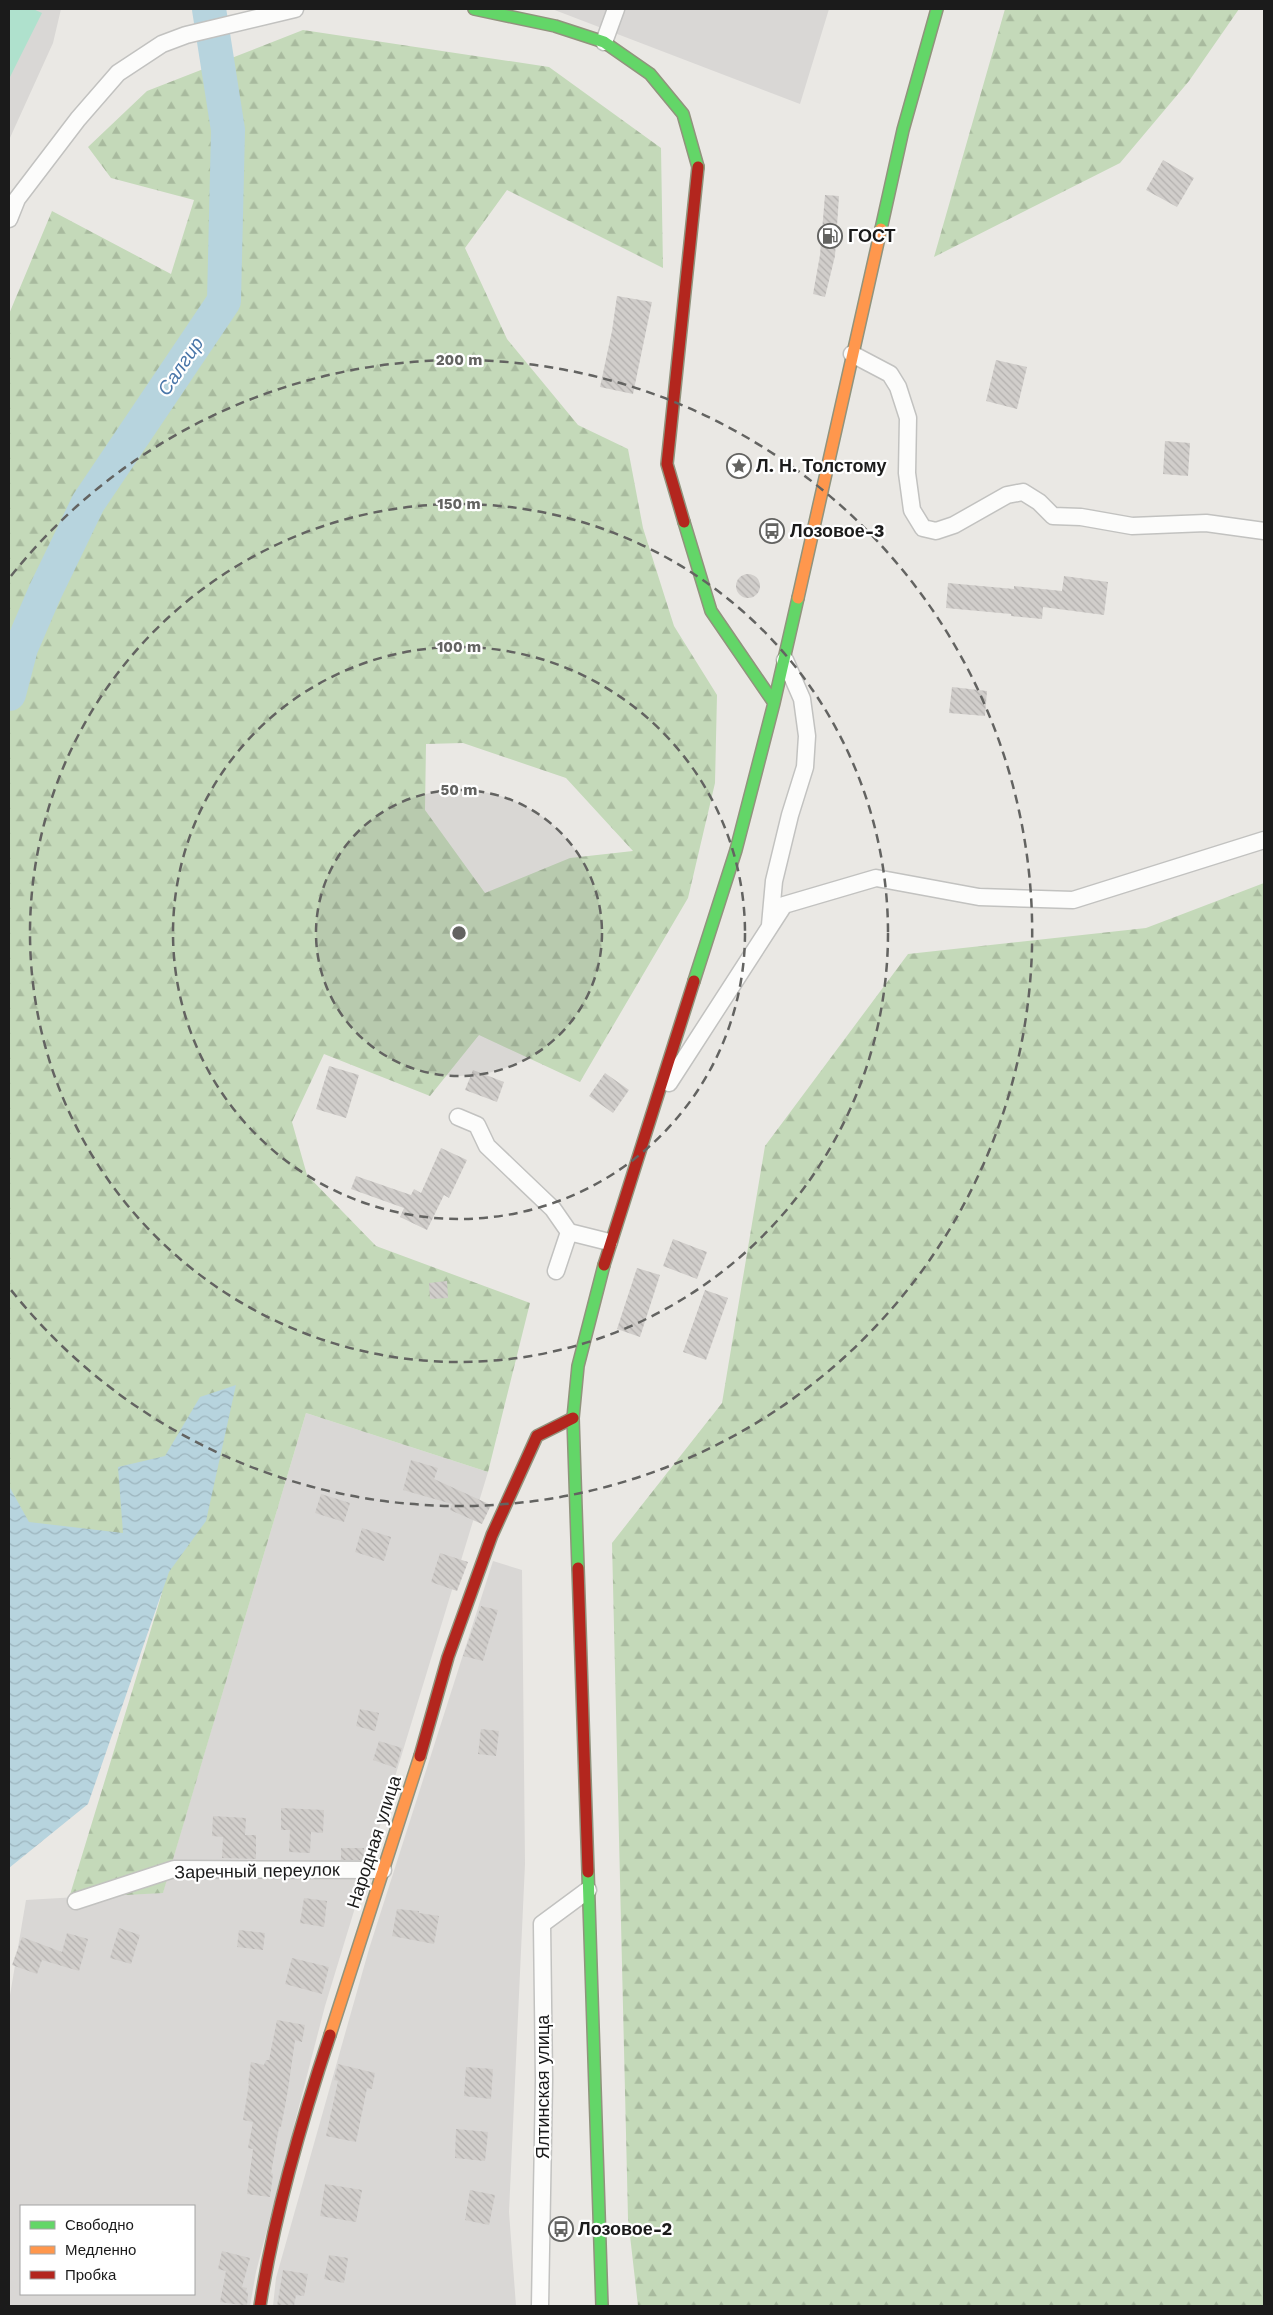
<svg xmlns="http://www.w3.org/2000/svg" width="1273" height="2315" viewBox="0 0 1273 2315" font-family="'Work Sans',sans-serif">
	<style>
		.residential { fill: #d9d7d5; fill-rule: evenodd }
		.forest { fill: url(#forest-firs); fill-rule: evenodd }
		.pitch { fill: #afe1cd }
		.water { fill: url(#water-waves) }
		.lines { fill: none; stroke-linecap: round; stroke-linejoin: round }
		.river { stroke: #b7d4de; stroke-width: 34 }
		.building { fill: url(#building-back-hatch) }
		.street-casing { stroke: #c2c2c0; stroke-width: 19 }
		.fast-casing { stroke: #91937d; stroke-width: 14 }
		.slow-casing { stroke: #91937d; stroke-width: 14 }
		.jam-casing { stroke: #91937d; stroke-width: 14 }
		.street { stroke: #fcfcfb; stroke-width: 16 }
		.fast { stroke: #63d668; stroke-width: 11 }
		.slow { stroke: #ff974d; stroke-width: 11 }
		.jam { stroke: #b3261e; stroke-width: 11 }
		.ring { fill: none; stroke: #636361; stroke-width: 2.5; stroke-dasharray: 9 6 }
		.labels { text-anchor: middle; stroke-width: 4.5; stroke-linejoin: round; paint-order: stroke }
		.poi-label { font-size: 18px; font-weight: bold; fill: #1b1b1b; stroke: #fff; text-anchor: start }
		.street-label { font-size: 18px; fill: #1b1b1b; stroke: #fff }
		.water-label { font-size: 19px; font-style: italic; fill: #4a77a9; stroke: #fff }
		.centre { fill: #636361; stroke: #fff; stroke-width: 2.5 }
		.ring-label { font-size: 15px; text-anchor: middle; font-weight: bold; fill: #636361; stroke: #fff; stroke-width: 4.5; stroke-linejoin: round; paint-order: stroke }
	</style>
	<defs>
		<pattern id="forest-firs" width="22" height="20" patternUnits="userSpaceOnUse" patternTransform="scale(1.25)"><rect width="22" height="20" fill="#c4d9b9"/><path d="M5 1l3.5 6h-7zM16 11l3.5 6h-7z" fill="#a8ba9e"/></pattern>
		<pattern id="water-waves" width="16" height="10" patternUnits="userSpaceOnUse" patternTransform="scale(1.25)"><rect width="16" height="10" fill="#b7d4de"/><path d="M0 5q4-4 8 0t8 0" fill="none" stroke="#9db5be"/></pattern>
		<pattern id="building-back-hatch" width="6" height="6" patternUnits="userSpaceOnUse" patternTransform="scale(1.25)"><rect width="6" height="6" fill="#d1cecb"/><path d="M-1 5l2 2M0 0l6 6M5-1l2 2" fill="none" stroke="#b3b0ae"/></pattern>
	</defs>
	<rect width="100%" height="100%" fill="#eae8e4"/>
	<path class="residential" d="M9 9H61L53 43 9 140Z
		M552 9H829L800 104Z
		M306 1413 488 1472 325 2006 256 2272 250 2306H9V2001L26 1900 163 1892ZM21 2206H194V2294H21Z
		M493 1561 522 1570 525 1864 509 2212 516 2306H273L276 2278 369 1949Z"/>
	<path class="forest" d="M1005 9H1239L1189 81 1120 163 934 257Z
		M303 30 549 67 661 148 663 268 507 190 465 248 507 339 578 425 628 449 643 528 674 626 717 695 715 783 688 898 580 1082 479 1035 430 1096 324 1054 292 1122 307 1175 376 1246 530 1303 488 1472 306 1413 163 1893 69 1898 162 1593 25 1569 9 1606V314L52 211 171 274 194 200 111 178 88 147 147 91ZM463 743 566 778 633 851 570 858 485 893 425 810 426 744Z
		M1264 883V2306H638L628 2218 612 1543 722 1403 765 1146 908 954 1146 928Z"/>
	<path class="pitch" d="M9 9H33L42 13 9 79Z"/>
	<path class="water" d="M236 1385 206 1521 169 1572 88 1804 9 1868V1486L29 1522 123 1533 118 1467 165 1456 200 1397Z"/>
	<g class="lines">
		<path class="river" d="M9 694 21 648 45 592 88 503 224 301 228 130 209 9"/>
	</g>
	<path class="building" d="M1163 160 1194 178 1177 207 1146 190Z
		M825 195 839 196 835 256 825 297 813 294 820 255Z
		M617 296 652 302 633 394 600 387 612 331Z
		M996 360 1027 367 1017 409 986 401Z
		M1165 441 1190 443 1188 476 1163 474Z
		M736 586a12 12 0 1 1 24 0a12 12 0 1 1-24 0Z
		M1064 576 1108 582 1104 615 1043 607 1042 619 1011 616V614L946 608 948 583 1014 589V586L1062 591Z
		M952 687 987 691 985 716 949 713Z
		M329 1066 359 1075 346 1118 316 1109Z
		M473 1070 504 1082 497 1102 465 1090Z
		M605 1073 629 1090 613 1113 589 1096Z
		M441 1148 467 1160 449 1198 444 1195 427 1230 400 1217 404 1208 351 1189 356 1176 411 1195 414 1189 421 1193Z
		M673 1239 707 1252 697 1279 663 1266Z
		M637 1268 660 1275 640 1337 617 1329Z
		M447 1281 448 1298 430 1299 429 1283Z
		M705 1290 728 1298 706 1360 683 1352Z
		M411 1460 438 1468 434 1479 491 1505 482 1524 450 1510 452 1504 403 1490Z
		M321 1494 350 1503 344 1522 315 1513Z
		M362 1528 391 1537 384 1561 355 1552Z
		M440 1553 468 1562 457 1591 431 1582Z
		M481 1606 498 1610 483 1661 463 1656Z
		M360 1709 379 1713 375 1731 356 1726Z
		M481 1729 499 1731 496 1756 478 1754Z
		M379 1741 402 1748 396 1768 373 1760Z
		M281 1808 324 1810 323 1833 311 1832 310 1853 289 1852 290 1830H281Z
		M213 1816 246 1818 245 1835H256V1859L222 1858 223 1837 212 1836Z
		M341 1848H364L363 1860H341Z
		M304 1898 327 1901 324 1927 300 1923Z
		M397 1909 419 1911V1913L439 1916 434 1944 392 1936Z
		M119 1928 140 1935 131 1964 110 1958Z
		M239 1930 265 1933 263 1950 237 1947Z
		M67 1933 88 1939 79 1971 42 1960 37 1974 12 1965 22 1937 62 1952Z
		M292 1958 329 1967 322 1994 285 1984Z
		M277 2020 305 2025 302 2042 295 2040 288 2090 281 2127H279L271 2173 273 2174 270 2197 247 2194 253 2149 248 2148 253 2122 243 2120 249 2084H248L251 2062 264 2065 266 2060H269Z
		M338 2064 375 2073 372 2089 367 2088 356 2142 326 2136 338 2081 334 2080Z
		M466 2067 493 2069 491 2099 464 2096Z
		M456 2129 488 2132 485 2161 455 2158Z
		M325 2184 362 2190 356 2222 320 2216Z
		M470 2190 495 2195 489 2225 465 2220Z
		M222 2251 250 2258 242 2287 247 2288 246 2292 248 2293 247 2306 220 2302 226 2271 218 2269Z
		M329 2255 348 2258 344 2283 324 2279Z
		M283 2270 308 2274 304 2296 296 2295 294 2306H277Z"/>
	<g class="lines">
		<defs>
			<path id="street" d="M604 42 616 9
				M9 219 17 199 78 119 118 73 162 44 186 35 295 9
				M852 354 890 374 898 387 908 418 907 473 912 510 923 528 936 531 954 525 1007 495 1023 492 1039 502 1053 516 1081 517 1132 526 1206 523 1264 531
				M770 925 774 881 790 815 805 767 807 736 802 699 785 660
				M669 1083 784 905 876 878 979 897 1073 900 1264 840
				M458 1117 477 1125 487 1146 553 1209 569 1232 609 1242
				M556 1271 569 1232
				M76 1901 174 1869 383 1870
				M540 2306 544 2080 542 1924 588 1890"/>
			<path id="fast" d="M474 9 555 26 604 42 650 74 683 114 698 167
				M881 229 903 130 937 9
				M684 522 711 611 774 703
				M694 981 736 850 774 703 798 598
				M578 1568 573 1418 578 1366 604 1265
				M588 1872 602 2306"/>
			<path id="slow" d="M798 598 881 229
				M330 2035 420 1756"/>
			<path id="jam" d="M684 522 667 464 698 167
				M604 1265 694 981
				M578 1568 588 1872
				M420 1756 448 1657 492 1535 537 1436 573 1418
				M260 2306C274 2216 301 2122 330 2035"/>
		</defs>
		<use href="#street" class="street-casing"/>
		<use href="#fast" class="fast-casing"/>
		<use href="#slow" class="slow-casing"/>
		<use href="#jam" class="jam-casing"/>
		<use href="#street" class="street"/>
		<use href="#fast" class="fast"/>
		<use href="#slow" class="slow"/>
		<use href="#jam" class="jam"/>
	</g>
	<circle cx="459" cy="933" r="143" fill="#636361" fill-opacity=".12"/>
	<g class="ring">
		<circle cx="459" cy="933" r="143"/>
		<circle cx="459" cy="933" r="286"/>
		<circle cx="459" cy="933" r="429"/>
		<path d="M11 576A573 573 0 1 1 11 1290"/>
	</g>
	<defs>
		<symbol id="fuel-ring" viewBox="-11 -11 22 22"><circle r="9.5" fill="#fff" stroke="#636361" stroke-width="1.5"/><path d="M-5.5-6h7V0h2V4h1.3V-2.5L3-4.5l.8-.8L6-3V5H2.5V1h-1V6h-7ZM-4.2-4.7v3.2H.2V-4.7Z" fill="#636361"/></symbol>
		<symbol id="sight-ring" viewBox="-11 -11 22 22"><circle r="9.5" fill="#fff" stroke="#636361" stroke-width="1.5"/><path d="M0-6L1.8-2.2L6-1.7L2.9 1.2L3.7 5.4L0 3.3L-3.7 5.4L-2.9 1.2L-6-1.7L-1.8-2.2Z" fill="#636361"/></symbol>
		<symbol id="bus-ring" viewBox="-11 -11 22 22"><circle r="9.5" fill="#fff" stroke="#636361" stroke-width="1.5"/><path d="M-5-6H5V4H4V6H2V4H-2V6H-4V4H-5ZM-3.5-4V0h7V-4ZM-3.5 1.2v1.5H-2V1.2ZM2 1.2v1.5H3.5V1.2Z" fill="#636361"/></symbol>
	</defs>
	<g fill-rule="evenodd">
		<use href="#fuel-ring" x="816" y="222" width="28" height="28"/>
		<use href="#sight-ring" x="725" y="452" width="28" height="28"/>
		<use href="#bus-ring" x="758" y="517" width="28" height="28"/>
		<use href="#bus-ring" x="547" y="2215" width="28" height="28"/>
	</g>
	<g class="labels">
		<g class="poi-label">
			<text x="848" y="242">ГОСТ</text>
			<text x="756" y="472">Л. Н. Толстому</text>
			<text x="790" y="537">Лозовое-3</text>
			<text x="578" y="2235">Лозовое-2</text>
		</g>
		<g class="street-label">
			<text transform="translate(374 1842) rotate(-72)" y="6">Народная улица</text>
			<text transform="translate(257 1871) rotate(-1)" y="6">Заречный переулок</text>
			<text transform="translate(543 2087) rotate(-90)" y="6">Ялтинская улица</text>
		</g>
		<g class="water-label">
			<text transform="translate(180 366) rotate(-56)" y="7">Салгир</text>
		</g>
	</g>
	<circle cx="459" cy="933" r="8" class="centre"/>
	<g class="ring-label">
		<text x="459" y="365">200 m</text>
		<text x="459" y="509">150 m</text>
		<text x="459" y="652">100 m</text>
		<text x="459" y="795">50 m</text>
	</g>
	<rect width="1273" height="2315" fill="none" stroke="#1b1b1b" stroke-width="20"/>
	<rect x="20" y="2205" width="175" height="90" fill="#ffffff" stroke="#a4a4a4"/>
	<rect x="30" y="2221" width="25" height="8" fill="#63d668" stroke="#a4a4a4"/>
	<text x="65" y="2230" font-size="15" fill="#1b1b1b">Свободно</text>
	<rect x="30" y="2246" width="25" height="8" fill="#ff974d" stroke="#a4a4a4"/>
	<text x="65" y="2255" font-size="15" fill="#1b1b1b">Медленно</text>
	<rect x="30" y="2271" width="25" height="8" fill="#b3261e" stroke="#a4a4a4"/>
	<text x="65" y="2280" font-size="15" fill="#1b1b1b">Пробка</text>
</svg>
